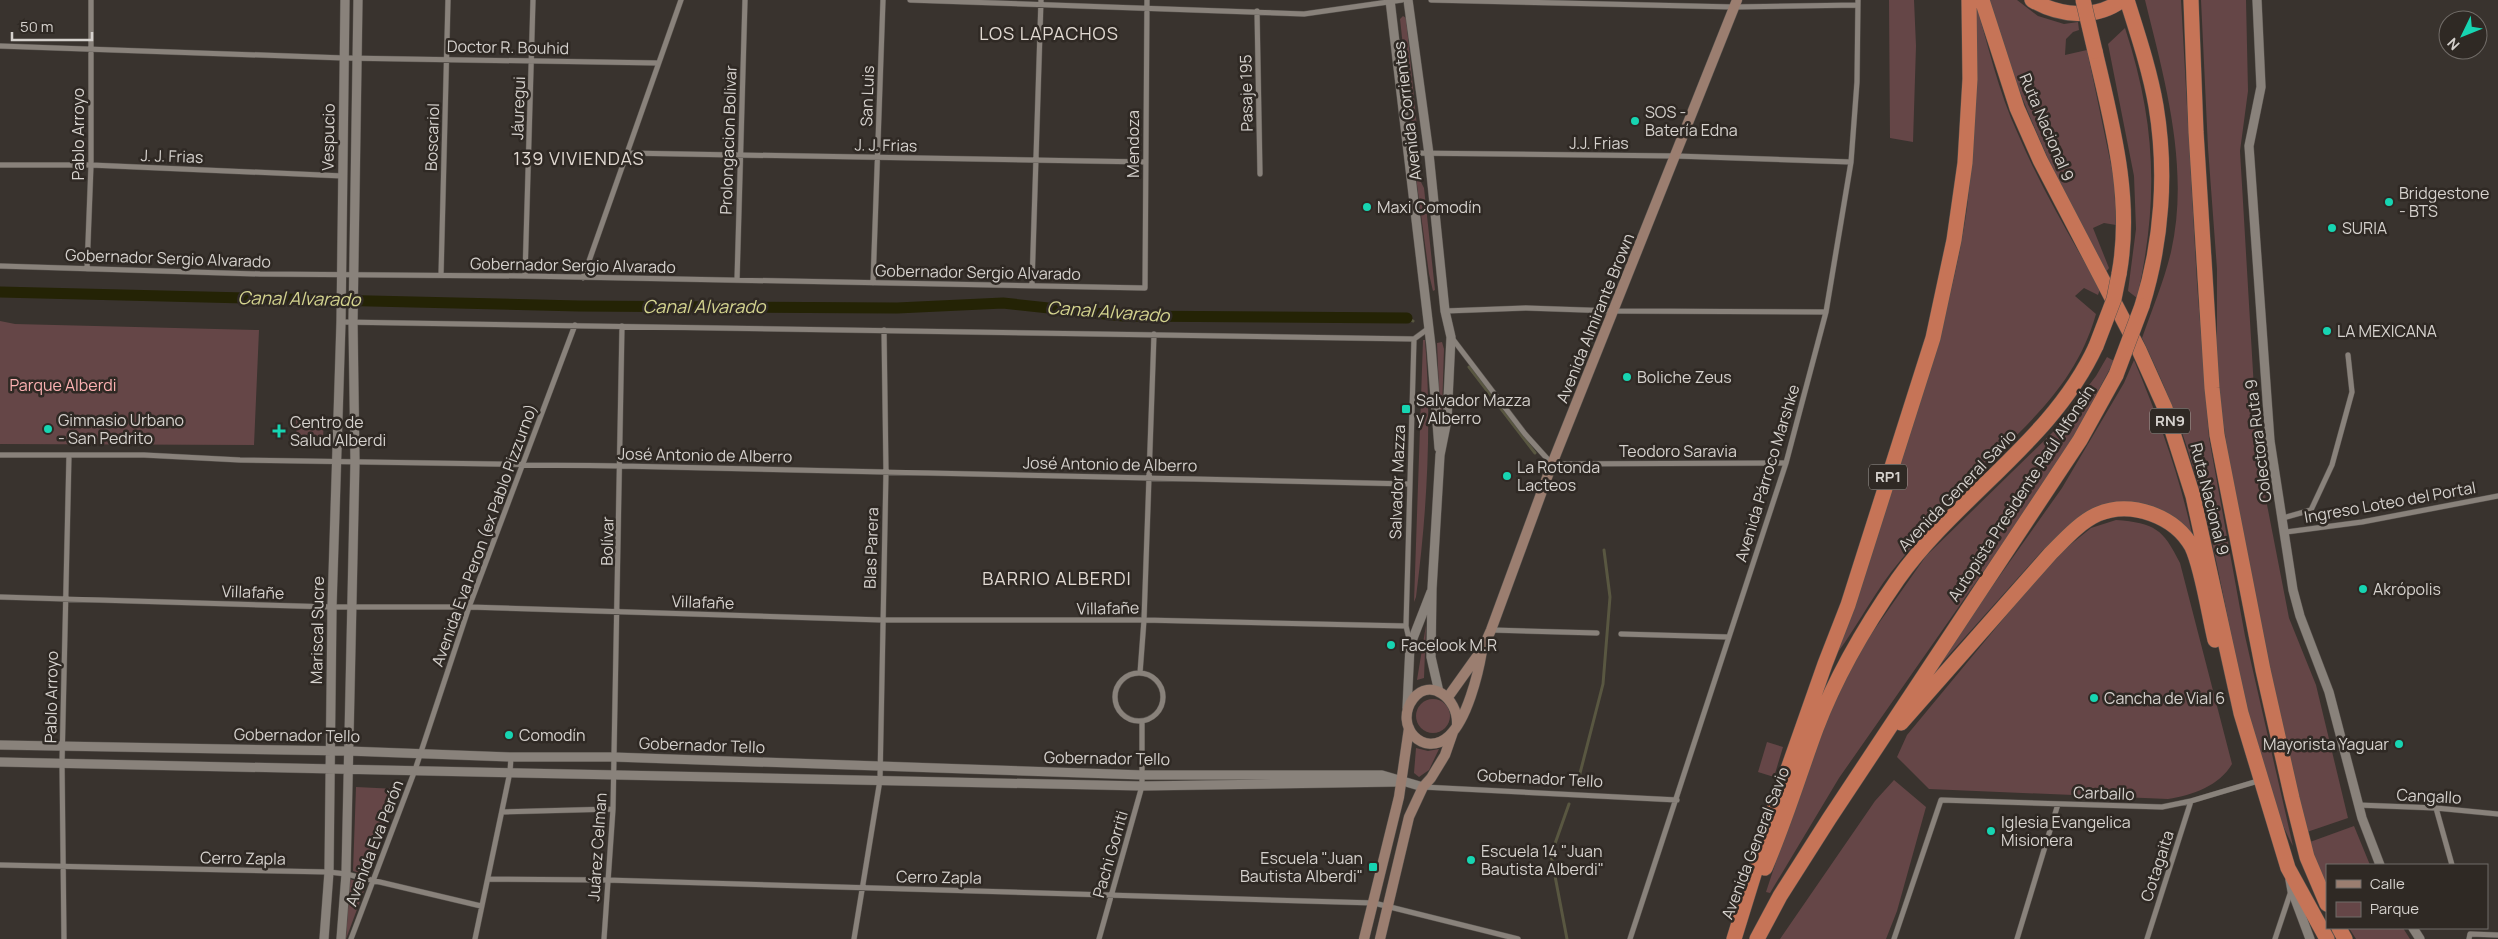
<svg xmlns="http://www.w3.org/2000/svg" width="2498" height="939" viewBox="0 0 2498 939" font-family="Manrope,sans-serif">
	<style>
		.green { fill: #654647 }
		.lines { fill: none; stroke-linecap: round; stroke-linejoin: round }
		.stream { stroke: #595741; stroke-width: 3 }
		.canal { stroke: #242305; stroke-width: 11 }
		.minor-casing { stroke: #57524d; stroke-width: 6 }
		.tertiary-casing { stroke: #57524d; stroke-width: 10 }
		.secondary-casing { stroke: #57524d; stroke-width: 11 }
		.motorway-casing { stroke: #57524d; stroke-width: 16 }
		.minor { stroke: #89827b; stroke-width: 5 }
		.tertiary { stroke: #89827b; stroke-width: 9 }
		.secondary { stroke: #9b7e70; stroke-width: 10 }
		.motorway { stroke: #c67457; stroke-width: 15 }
		.motorway-bridge-casing { stroke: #57524d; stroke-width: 16; stroke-linecap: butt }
		.motorway-bridge { stroke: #c67457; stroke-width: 15 }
		.poi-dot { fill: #17d5b2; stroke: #2f2924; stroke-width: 2 }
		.labels { text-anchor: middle; stroke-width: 5; stroke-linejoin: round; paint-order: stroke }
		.shield { fill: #2f2924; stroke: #a39f9a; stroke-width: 1 }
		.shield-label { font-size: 15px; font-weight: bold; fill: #d5d1cd }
		.street-label { font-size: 16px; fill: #d5d1cd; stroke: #2f2924 }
		.poi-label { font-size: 16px; fill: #d5d1cd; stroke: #2f2924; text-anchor: start }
		.park-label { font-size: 16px; fill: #fdb2b3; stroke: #2f2924 }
		.neighbourhood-label { font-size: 18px; letter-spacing: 1px; fill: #e1d9d2; stroke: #2f2924 }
		.water-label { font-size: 18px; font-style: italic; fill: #d4d48f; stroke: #2f2924 }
	</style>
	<rect width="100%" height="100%" fill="#39332e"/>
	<path class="green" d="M1889 0H1914L1916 46 1913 142 1890 138Z
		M1975 0C1988 45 1998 91 2018 134 2041 188 2071 238 2100 289L2098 295 2084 288 2075 296 2096 314C2074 391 2020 429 1968 484 1944 508 1921 535 1900 561 1876 589 1860 622 1838 652 1867 565 1897 480 1923 392 1941 332 1958 271 1967 208 1976 139 1974 69 1975 0Z
		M1988 0H2017L2038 16 2064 24 2078 22 2079 30 2073 32 2066 39 2065 55 2087 50 2114 179 2116 225 2104 223 2093 228 2109 268 2106 272C2056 183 2018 97 1988 0Z
		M2145 0H2181L2197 283 2209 438 2245 636 2293 846C2266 796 2250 721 2238 665 2222 595 2211 523 2189 454 2177 414 2160 376 2142 338 2152 310 2164 281 2171 252 2190 168 2165 81 2145 0Z
		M2201 0H2246L2248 91 2240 151 2255 406 2263 484 2289 618 2316 685 2348 818 2307 832 2242 544 2222 415 2217 366V269L2208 148Z
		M1403 16 1406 18 1418 137 1416 140 1413 138 1400 19Z
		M2125 28C2156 123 2159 200 2137 298L2128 291 2136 229 2134 176 2108 44Z
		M1415 170H1418L1419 178 1424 188 1435 290 1433 291 1429 274Z
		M0 321 15 324 259 330 254 445 0 444Z
		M1423 340H1425C1432 425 1427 512 1416 597L1414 602Z
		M1442 342 1444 349 1442 412H1440L1437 343Z
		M2107 357 2114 361 2072 440 2032 502 1839 778 1770 893 1766 892 1790 819 1832 705 1860 650 1926 556 2054 431 2096 376Z
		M2134 360C2159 420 2178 470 2192 534L2179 521 2149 506 2070 525 2042 551 1923 684 2062 488 2124 383Z
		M323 417C324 444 325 448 297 447L296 419Z
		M2116 520C2155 523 2163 529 2180 563L2232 764C2219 786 2193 795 2168 799L1929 789 1897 757 1907 735 2033 583 2065 549 2091 528Z
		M1426 625 1424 678 1417 680Z
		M1416 716a17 17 0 1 1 34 0a17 17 0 1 1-34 0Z
		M1767 742 1783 747 1774 777 1758 772Z
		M1416 748 1428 751 1439 749 1429 770 1419 777 1414 773Z
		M1894 780 1926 807 1897 911 1886 939H1780L1875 801Z
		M356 787 397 789 366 875 353 871Z
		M2354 826 2370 865H2327V886L2319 871 2310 842Z
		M350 879 366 885 346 939Z
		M2349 928H2403L2410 939H2356Z"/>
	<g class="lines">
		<path class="stream" d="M1407 318 1413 321
			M1469 367 1535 453
			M1578 781 1603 684 1610 597 1604 550
			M1567 939 1551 855 1569 804"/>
		<path class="canal" d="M0 292 579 306 897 308 1003 303 1123 316 1407 318"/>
		<defs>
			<path id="minor" d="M910 0 1304 14 1402 0
				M1431 0 1734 7 1858 5
				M1257 11 1260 174
				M0 46 344 58 658 63
				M626 153 1146 162
				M1408 153 1676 156 1851 162
				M0 165H91L343 176
				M0 266 260 274 525 276 1145 288 1147 0
				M87 269 91 165V0
				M441 275 448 0
				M525 276 533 0
				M583 278 681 0
				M737 280 745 0
				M873 283 883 0
				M1032 284 1041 0
				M1445 311 1526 308 1614 311 1826 312
				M341 322 1414 339
				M1452 338 1525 434 1552 464 1786 463
				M1414 339 1429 328
				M0 455H144L240 460 621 466 1409 484
				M2283 518 2311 510 2332 465 2352 392 2348 355
				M2286 532 2362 522 2498 496
				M0 597 332 607H469L882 620H1144L1406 626
				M1492 630 1597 633
				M1621 634 1728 637
				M1410 643 1406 626 1414 339
				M1115 697a24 24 0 1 1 48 0a24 24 0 1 1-48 0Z
				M1140 673 1144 620 1154 334
				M1423 787 1677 800
				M2358 805 2436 808 2498 814
				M2436 808 2452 865
				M502 812 613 809
				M0 865 329 872 346 874 481 906
				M488 879 606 880 1374 903 1518 939
				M64 939 62 763 69 455
				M351 939 415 770 469 607 575 325
				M475 939 510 772 511 757
				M604 939 613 809 622 326
				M854 939 880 780 886 472 884 330
				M1099 939 1142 786V721
				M1630 939 1786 463 1826 312 1851 162 1857 82 1858 0
				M1894 939 1941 800 2162 807 2191 801 2258 781
				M2017 939 2058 804
				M2147 939 2191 801
				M2275 939 2291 891
				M2469 939 2470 934 2498 935"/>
			<path id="tertiary" d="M1390 0 1431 346 1439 448
				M1408 0 1429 154 1445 311 1451 337 1447 420 1440 455 1432 589 1431 657 1439 692
				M2257 0 2261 87 2249 146 2270 441 2293 590 2300 616 2329 692 2362 818 2380 865
				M1407 708 1410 646 1431 592
				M0 745 348 751 511 757H613L1143 775H1382L1423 787
				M0 762 1142 786 1397 782
				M2290 880 2292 891 2310 939
				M2413 928 2420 939
				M324 939 329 872 332 607 341 322 345 0
				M341 939 346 874 355 462 353 322 358 0"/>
			<path id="secondary" d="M1448 697 1483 648 1491 630 1552 464 1737 0
				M1457 724C1458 698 1430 677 1413 699 1393 726 1424 759 1449 736 1467 719 1478 675 1482 651
				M1364 939 1399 797 1409 728
				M1380 939 1409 817 1423 787 1431 778 1445 755 1453 732"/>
			<path id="motorway" d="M1982 0 2017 108 2040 160 2139 350 2165 408 2193 496 2241 713 2288 868 2327 939
				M2032 0C2059 16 2096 20 2122 0
				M2127 0C2138 35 2150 71 2156 106 2167 172 2162 242 2142 306
				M2191 0 2196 132 2212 388 2217 435 2263 670 2292 798 2307 857 2327 904
				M2095 51C2112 124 2133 199 2119 274
				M1901 723 2051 553C2065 539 2080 522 2098 514 2131 500 2175 516 2192 547 2202 568 2209 615 2215 640
				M1765 868C1785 822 1799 775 1816 729 1836 676 1866 625 1898 579 1957 496 2053 440 2096 346
				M2339 928 2345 939
				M1734 939 1776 803 1825 664 1848 605 1933 338 1954 240 1965 163 1970 79 1969 0
				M1757 939 1780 896 1829 819 2080 440 2116 375"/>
		</defs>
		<use href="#minor" class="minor-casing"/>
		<use href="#tertiary" class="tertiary-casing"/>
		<use href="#secondary" class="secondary-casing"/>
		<use href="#motorway" class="motorway-casing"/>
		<use href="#minor" class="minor"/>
		<use href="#tertiary" class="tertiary"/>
		<use href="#secondary" class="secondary"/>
		<use href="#motorway" class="motorway"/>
		<defs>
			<path id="motorway-bridge" d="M2083 0 2095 51
				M2096 346 2114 299 2119 274
				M2116 375 2142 306"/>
		</defs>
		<use href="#motorway-bridge" class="motorway-bridge-casing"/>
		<use href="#motorway-bridge" class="motorway-bridge"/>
	</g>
	<g class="poi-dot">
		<circle cx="1635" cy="121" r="5"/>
		<circle cx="2389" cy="202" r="5"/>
		<circle cx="1367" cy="207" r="5"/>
		<circle cx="2332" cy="228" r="5"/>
		<circle cx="2327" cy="331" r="5"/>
		<circle cx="1627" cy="377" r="5"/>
		<rect x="1401" y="404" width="10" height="10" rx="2.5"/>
		<circle cx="48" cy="429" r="5"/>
		<path d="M276.5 423.5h5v5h5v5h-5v5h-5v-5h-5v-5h5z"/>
		<circle cx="1507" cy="476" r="5"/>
		<circle cx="2363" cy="589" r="5"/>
		<circle cx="1391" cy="645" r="5"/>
		<circle cx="2094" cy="698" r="5"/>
		<circle cx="509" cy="735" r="5"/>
		<circle cx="2399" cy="744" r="5"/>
		<circle cx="1991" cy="831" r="5"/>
		<circle cx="1471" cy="860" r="5"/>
		<rect x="1368" y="862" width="10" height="10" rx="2.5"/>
	</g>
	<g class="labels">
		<g class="shield">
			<rect x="2150" y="408.5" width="40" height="25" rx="4"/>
			<rect x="1869" y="464.5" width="38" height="25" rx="4"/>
		</g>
		<g class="shield-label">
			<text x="2170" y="426">RN9</text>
			<text x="1888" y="482">RP1</text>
		</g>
		<g class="street-label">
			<text transform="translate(508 47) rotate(1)" y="6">Doctor R. Bouhid</text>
			<text transform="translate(1246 93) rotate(-91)" y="6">Pasaje 195</text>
			<text transform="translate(867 96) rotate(-88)" y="6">San Luis</text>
			<text transform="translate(518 108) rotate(-88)" y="6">Jáuregui</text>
			<text transform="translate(1407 111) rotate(-97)" y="6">Avenida Corrientes</text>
			<text transform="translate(2047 127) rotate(67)" y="6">Ruta Nacional 9</text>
			<text transform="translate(78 134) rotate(-90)" y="6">Pablo Arroyo</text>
			<text transform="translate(328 137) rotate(-89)" y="6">Vespucio</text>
			<text transform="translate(432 137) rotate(-88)" y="6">Boscariol</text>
			<text transform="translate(728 140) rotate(-88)" y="6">Prolongacion Bolivar</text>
			<text x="1599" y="149">J.J. Frias</text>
			<text transform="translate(1133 144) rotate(-90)" y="6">Mendoza</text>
			<text transform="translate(886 145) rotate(1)" y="6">J. J. Frias</text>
			<text transform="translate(172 156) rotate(2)" y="6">J. J. Frias</text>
			<text transform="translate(168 258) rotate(2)" y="6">Gobernador Sergio Alvarado</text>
			<text transform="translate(573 265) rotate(1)" y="6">Gobernador Sergio Alvarado</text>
			<text transform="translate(978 272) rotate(1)" y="6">Gobernador Sergio Alvarado</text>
			<text transform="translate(1595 318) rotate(-68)" y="6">Avenida Almirante Brown</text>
			<text transform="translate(2258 441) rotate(-97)" y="6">Colectora Ruta 9</text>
			<text x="1678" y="457">Teodoro Saravia</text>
			<text transform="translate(705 455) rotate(1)" y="6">José Antonio de Alberro</text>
			<text transform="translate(1110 464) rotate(1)" y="6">José Antonio de Alberro</text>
			<text transform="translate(1767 473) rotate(-73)" y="6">Avenida Párroco Marshke</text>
			<text transform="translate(1397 482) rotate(-88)" y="6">Salvador Mazza</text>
			<text transform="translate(1957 490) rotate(-46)" y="6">Avenida General Savio</text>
			<text transform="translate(2021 493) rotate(-57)" y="6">Autopista Presidente Raúl Alfonsín</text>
			<text transform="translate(2210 499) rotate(76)" y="6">Ruta Nacional 9</text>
			<text transform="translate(2390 502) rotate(-10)" y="6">Ingreso Loteo del Portal</text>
			<text transform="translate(484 535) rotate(-70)" y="6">Avenida Eva Peron (ex Pablo Pizzurno)</text>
			<text transform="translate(607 541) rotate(-89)" y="6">Bolívar</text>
			<text transform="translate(871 548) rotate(-88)" y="6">Blas Parera</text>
			<text transform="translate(253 592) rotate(2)" y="6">Villafañe</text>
			<text transform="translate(703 602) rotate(2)" y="6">Villafañe</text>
			<text transform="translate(1108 608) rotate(-1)" y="6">Villafañe</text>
			<text transform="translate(317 630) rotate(-89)" y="6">Mariscal Sucre</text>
			<text transform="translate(51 697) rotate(-89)" y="6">Pablo Arroyo</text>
			<text transform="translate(297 735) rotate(1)" y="6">Gobernador Tello</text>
			<text transform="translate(702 745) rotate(2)" y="6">Gobernador Tello</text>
			<text transform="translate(1107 758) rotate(1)" y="6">Gobernador Tello</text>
			<text transform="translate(1540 778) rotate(3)" y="6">Gobernador Tello</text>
			<text transform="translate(2104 793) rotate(2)" y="6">Carballo</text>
			<text transform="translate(2429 796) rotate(3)" y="6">Cangallo</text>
			<text transform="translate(374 843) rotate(-69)" y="6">Avenida Eva Perón</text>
			<text transform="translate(1755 843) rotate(-69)" y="6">Avenida General Savio</text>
			<text transform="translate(597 847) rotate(-86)" y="6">Juárez Celman</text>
			<text transform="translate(1110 854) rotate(-74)" y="6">Pachi Gorriti</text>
			<text transform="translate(243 858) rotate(1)" y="6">Cerro Zapla</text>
			<text transform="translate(2157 866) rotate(-72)" y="6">Cotagaita</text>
			<text transform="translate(939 877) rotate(1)" y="6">Cerro Zapla</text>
		</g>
		<g class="poi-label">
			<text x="1645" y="118">SOS -<tspan x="1645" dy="18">Batería Edna</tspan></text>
			<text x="2399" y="199">Bridgestone<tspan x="2399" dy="18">- BTS</tspan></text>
			<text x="1377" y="213">Maxi Comodín</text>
			<text x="2342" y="234">SURIA</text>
			<text x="2337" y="337">LA MEXICANA</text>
			<text x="1637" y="383">Boliche Zeus</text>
			<text x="1416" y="406">Salvador Mazza<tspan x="1416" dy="18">y Alberro</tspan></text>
			<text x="58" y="426">Gimnasio Urbano<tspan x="58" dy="18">- San Pedrito</tspan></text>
			<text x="290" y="428">Centro de<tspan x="290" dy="18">Salud Alberdi</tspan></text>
			<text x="1517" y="473">La Rotonda<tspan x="1517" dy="18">Lacteos</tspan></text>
			<text x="2373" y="595">Akrópolis</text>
			<text x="1401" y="651">Facelook M.R</text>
			<text x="2104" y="704">Cancha de Vial 6</text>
			<text x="519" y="741">Comodín</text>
			<text x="2389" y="750" text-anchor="end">Mayorista Yaguar</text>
			<text x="2001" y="828">Iglesia Evangelica<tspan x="2001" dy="18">Misionera</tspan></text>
			<text x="1481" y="857">Escuela 14 "Juan<tspan x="1481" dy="18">Bautista Alberdi"</tspan></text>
			<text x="1363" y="864" text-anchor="end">Escuela "Juan<tspan x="1363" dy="18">Bautista Alberdi"</tspan></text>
		</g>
		<g class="park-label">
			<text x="63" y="391">Parque Alberdi</text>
		</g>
		<g class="neighbourhood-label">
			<text x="1049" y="40">LOS LAPACHOS</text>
			<text x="579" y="165">139 VIVIENDAS</text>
			<text x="1057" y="585">BARRIO ALBERDI</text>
		</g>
		<g class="water-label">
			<text transform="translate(299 299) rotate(1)" y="6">Canal Alvarado</text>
			<text x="704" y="313">Canal Alvarado</text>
			<text transform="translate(1108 312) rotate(4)" y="6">Canal Alvarado</text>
		</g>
	</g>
	<rect x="2326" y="864" width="162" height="65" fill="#2f2924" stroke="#716c68"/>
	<rect x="2336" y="880" width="25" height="8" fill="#9b7e70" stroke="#716c68"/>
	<text x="2370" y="889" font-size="15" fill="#d5d1cd">Calle</text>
	<rect x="2336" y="902" width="25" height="15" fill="#654647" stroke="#716c68"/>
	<text x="2370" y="914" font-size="15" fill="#d5d1cd">Parque</text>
	<g transform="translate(2463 35) rotate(227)"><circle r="24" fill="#2f2924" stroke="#716c68"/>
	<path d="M0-4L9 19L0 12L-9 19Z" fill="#17d5b2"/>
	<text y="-8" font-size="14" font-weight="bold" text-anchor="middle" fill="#d5d1cd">N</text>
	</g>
	<path d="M12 32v8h80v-8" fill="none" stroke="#d5d1cd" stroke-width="2.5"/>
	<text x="20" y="32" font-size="15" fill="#d5d1cd" stroke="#2f2924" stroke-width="4" paint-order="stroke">50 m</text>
</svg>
